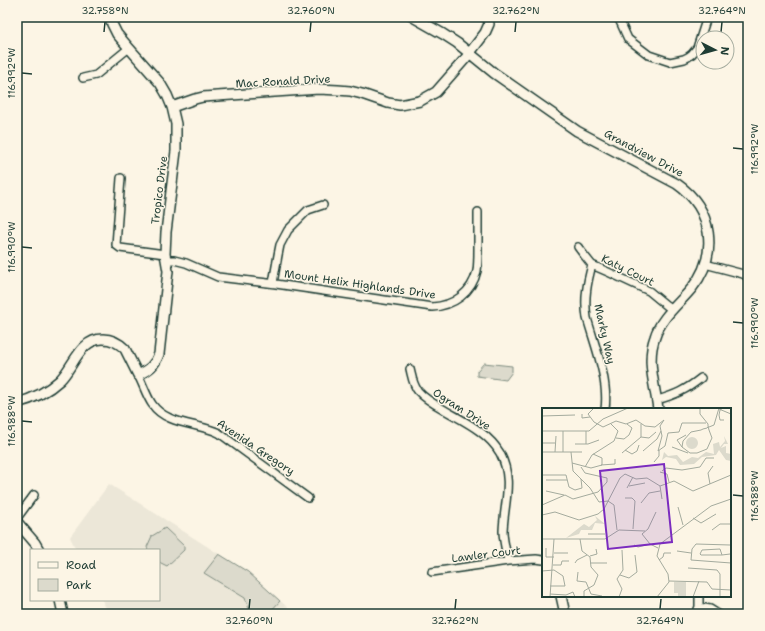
<svg xmlns="http://www.w3.org/2000/svg" width="765" height="631" viewBox="0 0 765 631" font-family="'Shantell Sans',sans-serif">
	<style>
		.built { fill: #ece7d8 }
		.green { fill: #dcdacc; stroke: #7e8c80 }
		.lines { fill: none; stroke-linecap: round; stroke-linejoin: round }
		.street-casing { stroke: #1f3d34; stroke-width: 10 }
		.secondary-casing { stroke: #1f3d34; stroke-width: 12 }
		.street { stroke: #fcf5e5; stroke-width: 7 }
		.secondary { stroke: #fcf5e5; stroke-width: 9 }
		.ticks { fill: none; stroke: #1f3d34; stroke-width: 1.5 }
		.labels { text-anchor: middle; stroke-width: 3; stroke-linejoin: round; paint-order: stroke }
		.street-label { font-size: 11px; fill: #1f3d34; stroke: #fcf5e5 }
		.inset-road { fill: none; stroke: #a4ab9e; stroke-width: 1 }
		.view { fill: #7b2cbf; fill-opacity: 0.15; stroke: #7b2cbf; stroke-width: 2 }
		.inset-edge { fill: none; stroke: #1f3d34; stroke-width: 2 }
		.neatline { fill: none; stroke: #1f3d34; stroke-width: 1.5 }
		.ticks-label { font-size: 10px; text-anchor: middle; fill: #1f3d34 }
	</style>
	<rect width="100%" height="100%" fill="#fcf5e5"/>
	<filter id="ink" filterUnits="userSpaceOnUse"><feTurbulence type="fractalNoise" baseFrequency=".025" numOctaves="2"/><feDisplacementMap in="SourceGraphic" scale="8" xChannelSelector="R" yChannelSelector="G"/><feConvolveMatrix kernelMatrix="1 2 1 2 8 2 1 2 1" color-interpolation-filters="sRGB"/></filter>
	<g filter="url(#ink)">
		<path class="built" d="M109 484 219 554 248 572 295 614H109L102 600H159V550H76L70 537Z"/>
		<path class="green" d="M484 363 512 366V372L506 380 477 376V371Z
			M165 528 184 546V550L167 566 159 562V550H148L147 547 152 536Z
			M219 554 248 572 280 601 269 613 270 614H251L245 598 204 573Z"/>
		<g class="lines">
			<defs>
				<path id="street" d="M618 17 628 39 649 55 670 62 684 59 688 57 692 54 697 48 707 17
					M83 78 96 75 129 48
					M121 178 116 245 120 248 165 254
					M578 247 584 255 592 265 608 272 649 291 672 310
					M167 260H174L186 263 218 277 276 284 432 307C453 306 472 293 477 271 478 264 478 257 478 249 478 237 478 224 478 212
					M705 264 743 274 748 277
					M592 265C587 283 584 299 587 318 595 346 609 380 605 409
					M273 283 278 255 280 245 288 230 308 210 323 205
					M410 369C412 377 413 385 418 391 425 399 434 404 443 409 463 421 488 432 500 453 514 480 504 503 503 531 503 540 506 551 508 561
					M138 375C143 384 146 395 152 404 166 425 198 423 219 433L308 498
					M657 400C675 395 686 390 701 378
					M17 518 34 495
					M432 572 508 561 536 559 543 560
					M699 607 710 609 718 614
					M696 614 699 607V596"/>
				<path id="secondary" d="M413 17 443 34 457 43 494 73 577 131 677 184C713 209 719 254 692 288 679 304 661 317 655 337 646 361 655 385 658 409
					M172 107 195 99 203 97 319 89 338 90 350 91 362 94 388 103 400 105 420 101 436 92 465 59 485 33 489 24 488 17
					M17 403C33 399 48 391 60 380 74 366 80 339 103 339 112 339 119 343 125 349L138 375C149 370 155 365 159 354L168 271 165 254 166 232 176 151V124L172 107 167 95 160 83 129 48 117 34 112 24 110 17
					M17 522 35 543 39 550
					M561 596 565 614
					M60 600 63 614"/>
			</defs>
			<use href="#street" class="street-casing"/>
			<use href="#secondary" class="secondary-casing"/>
			<use href="#street" class="street"/>
			<use href="#secondary" class="secondary"/>
		</g>
	</g>
	<path class="ticks" d="M104 32 105 22M310 32 311 22M515 32 516 22M721 32 722 22M22 73 32 74M733 148 743 149M22 247 32 248M733 322 743 323M22 421 32 422M733 495 743 496M249 609 250 599M455 609 456 599M660 609 661 599"/>
	<g class="labels">
		<g class="street-label">
			<text transform="translate(283 81) rotate(-3)" y="4">Mac Ronald Drive</text>
			<text transform="translate(644 153) rotate(28)" y="4">Grandview Drive</text>
			<text transform="translate(159 190) rotate(-83)" y="4">Tropico Drive</text>
			<text transform="translate(628 270) rotate(26)" y="4">Katy Court</text>
			<text transform="translate(360 284) rotate(8)" y="4">Mount Helix Highlands Drive</text>
			<text transform="translate(605 334) rotate(77)" y="4">Marky Way</text>
			<text transform="translate(462 409) rotate(33)" y="4">Ogram Drive</text>
			<text transform="translate(256 447) rotate(34)" y="4">Avenida Gregory</text>
			<text transform="translate(486 554) rotate(-7)" y="4">Lawler Court</text>
		</g>
	</g>
	<g transform="translate(542 408)">
		<rect width="189" height="189" fill="#fcf5e5"/>
		<path d="M182 28 186 36H182L179 40 184 38V45L189 46V53L184 52 177 42 174 47 160 49 152 56 138 57 134 51 124 49 120 52 122 44 126 48 135 47 141 54 150 49 156 50 164 44 172 46 171 36 177 34 178 39 183 33ZM144 35a6 6 0 1 1 12 0a6 6 0 1 1-12 0ZM53 108 63 116 53 115 50 122H39L37 126 24 130 42 116 47 119 55 112ZM132 174H144V189H136V185H132Z" fill="#dcdacc"/>
		<path class="inset-road" d="M52 0 46 6 52 14 61 19 74 13 84 16 94 12 103 18 113 19 122 12 118 18 120 28 116 43 123 38 126 25 137 24 140 15H164M158 0V6L166 16V18L167 22 170 30 169 32 165 41 155 45H148L140 39 141 33 149 24 159 22 161 21 165 20 166 19H167L172 17 177 0M181 0 178 2 177 7 178 12H182M177 1 189 6M40 6V10L48 9M0 8 33 7M0 23H47L61 11 86 0M21 23V44M44 23V36M99 29 107 30 114 24M74 30 82 31 87 27 90 20 85 16M0 35H13M33 36H46L57 32M130 39 146 45M140 39 135 32 144 27M83 42 90 46 95 43 97 37M101 43 115 31 119 23M0 44H40M13 44 14 28M29 44 31 63 48 80 57 94 66 93M80 45 99 29V16M112 54 117 48V42M30 55 49 60 60 57V50L51 46M59 57 73 56V51M43 59 50 47 72 33 76 23 69 16M120 63 124 60 140 62 158 59 164 50H172M118 64 125 66 127 74M0 67H24L27 79 33 82 40 80 39 71M4 72H25M168 76 166 65 171 58M87 78 103 75M118 78 120 91M85 80 91 69M4 83 22 87M83 90H90L93 93 91 121M66 93 72 97 75 122M99 95 107 85 118 83M0 97 23 87 31 91 56 84 65 74V70L43 65 39 59M136 99 141 117M0 107 13 104 37 112 56 106 62 101 78 70 83 66 94 71 105 70 118 78 132 73 151 83 189 67M151 110 159 115 174 106M170 122 178 116H189M46 126H63M189 129V162M0 131H63L77 122 103 123M38 131 40 143 48 149 49 159 56 167 52 177 42 183V189M108 136 100 126 106 121 114 104M92 137 96 139 108 136 116 140M188 137 154 136 150 141 149 152 189 155M4 140V149H12M135 143 149 145M12 145H26M180 147 178 141 160 142 158 146 159 147H180L188 146M48 148 55 146 54 141M117 152 121 149 122 145H129M33 155 35 152 45 147M48 155H65M11 157H19L20 153H27M146 160 175 162 178 166V189M0 163 12 162 21 168 23 178H8M36 164 35 173 44 174 49 186 60 188M78 167 87 170 95 164 93 147M127 173 165 174 170 181 189 182M8 186 24 187M24 187 31 184 33 189M8 189 12 131M77 189 80 181 75 171 81 162 80 142M115 189 127 174 126 166 115 148 118 136 169 98 189 91M151 189 157 173"/>
		<path class="view" d="M122 56 130 134 66 141 58 63Z"/>
		<rect width="189" height="189" class="inset-edge"/>
	</g>
	<rect width="765" height="631" fill="none" stroke="#fcf5e5" stroke-width="44"/>
	<rect x="30" y="549" width="130" height="52" fill="#fcf5e5" stroke="#a4ab9e"/>
	<rect x="38" y="562" width="20" height="6" fill="#fcf5e5" stroke="#a4ab9e"/>
	<text x="66" y="569" font-size="12" fill="#1f3d34">Road</text>
	<rect x="38" y="579" width="20" height="12" fill="#dcdacc" stroke="#a4ab9e"/>
	<text x="66" y="589" font-size="12" fill="#1f3d34">Park</text>
	<g transform="translate(715 50) rotate(96)"><circle r="19" fill="#fcf5e5" stroke="#a4ab9e"/>
	<path d="M0-3L7 15L0 10L-7 15Z" fill="#1f3d34"/>
	<text y="-6" font-size="11" font-weight="bold" text-anchor="middle" fill="#1f3d34">N</text>
	</g>
	<rect x="22" y="22" width="721" height="587" class="neatline"/>
	<g class="ticks-label">
		<text x="105" y="14">32.758°N</text>
		<text x="311" y="14">32.760°N</text>
		<text x="516" y="14">32.762°N</text>
		<text x="722" y="14">32.764°N</text>
		<text transform="translate(11 73) rotate(-90)" y="4">116.992°W</text>
		<text transform="translate(754 149) rotate(-90)" y="4">116.992°W</text>
		<text transform="translate(11 247) rotate(-90)" y="4">116.990°W</text>
		<text transform="translate(754 323) rotate(-90)" y="4">116.990°W</text>
		<text transform="translate(11 421) rotate(-90)" y="4">116.988°W</text>
		<text transform="translate(754 496) rotate(-90)" y="4">116.988°W</text>
		<text x="249" y="624">32.760°N</text>
		<text x="455" y="624">32.762°N</text>
		<text x="660" y="624">32.764°N</text>
	</g>
</svg>
